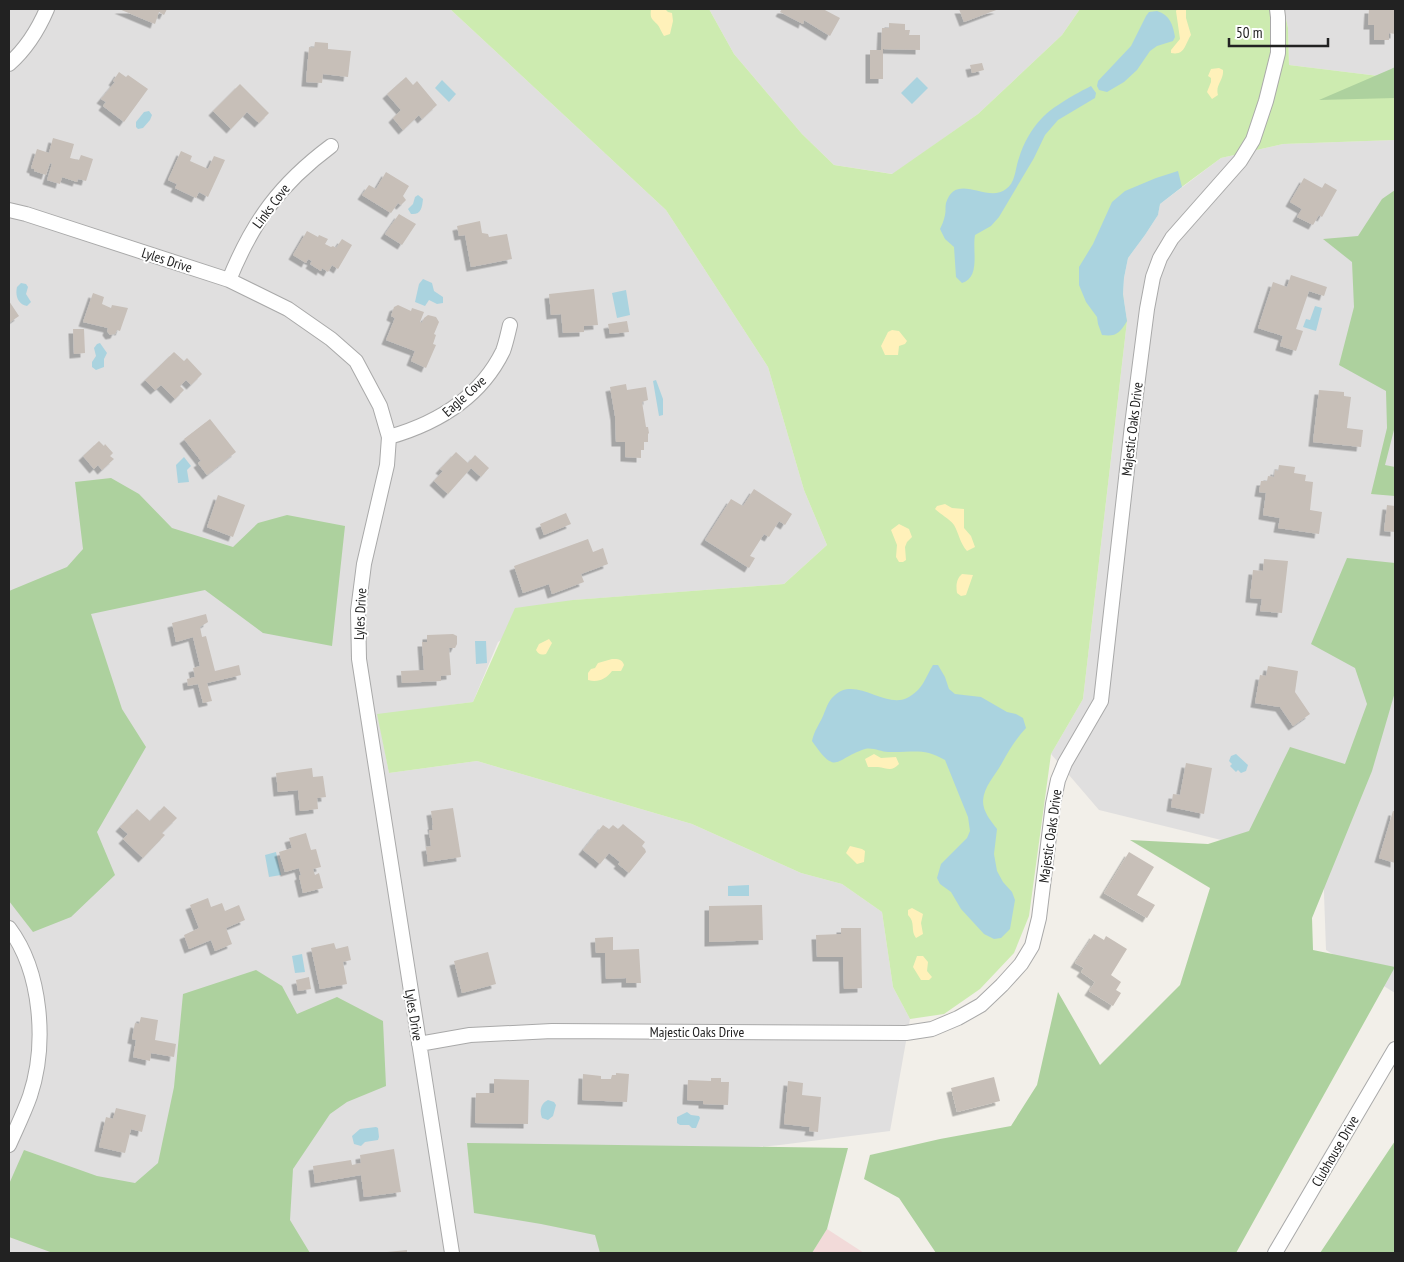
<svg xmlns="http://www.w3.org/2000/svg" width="1404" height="1262" viewBox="0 0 1404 1262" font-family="'PT Sans Narrow',sans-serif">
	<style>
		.residential { fill: #e0dfdf }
		.commercial { fill: #f2dad9 }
		.grass { fill: #cdebb0 }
		.forest { fill: #add19e }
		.sand { fill: #fff1ba }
		.water { fill: #aad3df }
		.building { fill: #c7bfb8; filter: url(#shadow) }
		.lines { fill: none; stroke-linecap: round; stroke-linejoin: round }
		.minor-casing { stroke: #a9a9a9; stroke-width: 16 }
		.minor { stroke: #fff; stroke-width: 14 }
		.labels { text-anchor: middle; stroke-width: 4; stroke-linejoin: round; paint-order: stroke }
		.street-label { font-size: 14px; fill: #222; stroke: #fff }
	</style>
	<defs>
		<filter id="shadow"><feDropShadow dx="-4.5" dy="4.5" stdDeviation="0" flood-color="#0004"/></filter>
	</defs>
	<rect width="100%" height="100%" fill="#f2efe9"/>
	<path class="residential" d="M9 9H450L666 210 768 367 804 490 827 545 784 584 574 600 498 642 473 702 378 715 389 773 477 761 692 824 801 873 842 884 882 912 893 987 910 1019 890 1131 780 1145 655 1157 666 1253H9Z
		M709 9H1080L1062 35 978 114 893 174 834 165 802 134 734 54Z
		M1284 9H1395V78L1289 65 1288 28Z
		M1395 140V993L1326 950 1323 865 1099 810 1051 754 1083 699 1127 321 1123 294 1124 278 1128 258 1145 235 1158 215 1160 204 1221 158 1283 144Z"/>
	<path class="commercial" d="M827 1229 864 1253H812Z"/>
	<path class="grass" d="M450 9H709L734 54 802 134 834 165 892 174 978 114 1062 35 1080 9H1284L1288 28 1289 65 1395 78V140L1283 144 1221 158 1160 203C1155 225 1140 238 1129 256 1119 273 1123 303 1127 321L1083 699 1051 754 1029 916 1014 953 980 989 944 1014 910 1019 893 987 882 912 842 884 801 873 692 824 477 761 389 773 377 714 473 702 515 608 573 600 784 584 827 545 804 490 768 367 666 210Z"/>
	<path class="forest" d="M1395 67V98L1319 100 1391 69Z
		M1395 190V426L1385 465 1395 467V496L1371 494 1387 428 1386 391 1339 365 1354 307 1352 262 1323 239 1358 236 1382 199Z
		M111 478 139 494 172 528 233 547 258 523 287 515 345 526 332 646 263 633 205 590 91 614 122 709 146 747 97 832 115 875 71 917 33 932 9 901V591L67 567 83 549 75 482Z
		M1347 558 1395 563V692L1372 771 1312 918 1313 950 1395 967 1236 1253H936L899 1198 864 1179 870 1155 940 1139 1011 1126 1037 1085 1058 992 1100 1065 1180 985 1210 888 1130 840 1208 844 1249 831 1290 747 1345 764 1367 704 1355 668 1311 644Z
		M256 970 282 986 297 1014 337 997 383 1021 386 1086 347 1102 330 1114 293 1169 290 1220 310 1253H53L9 1237V1184L24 1150 97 1176 135 1183 158 1163 174 1087 183 994Z
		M1395 1141V1253H1320Z
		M467 1143 848 1148 827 1229 812 1253H600L595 1235 541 1224 474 1213Z"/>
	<path class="sand" d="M651 9H665L668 12 672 13 673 21 670 34 664 36C661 32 660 27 657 24 651 18 650 18 651 9Z
		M1177 9H1186V18L1191 35C1185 44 1185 56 1171 53V50L1180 39 1176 11Z
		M1219 68 1223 70C1224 80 1215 85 1218 95L1212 99 1207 92 1211 82V78L1208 76 1211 69Z
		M892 330 899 331 907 341 905 344 899 346 898 355H885L881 346 888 332Z
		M945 504 952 508 964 509V528L971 536 975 547 967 551C960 543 959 534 954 525 949 518 941 515 935 509L937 506Z
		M899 524 909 529 912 537 907 542 905 547 906 560 903 562H899L896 557 897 545 891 530Z
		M962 574 973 575 966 595 961 596 957 593C956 586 956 579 962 574Z
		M549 639 552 643 546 654C541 655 539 655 536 650L539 644Z
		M612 659C618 659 622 659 624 665L621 671H612C606 679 598 683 588 680V673L591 669 595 668 598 663Z
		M874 754 881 758 896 757 899 764C892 772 887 768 878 767 875 767 872 767 868 767L865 759Z
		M850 846 862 849 865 851 864 862 857 864 846 853Z
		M912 908 923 914 921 923 923 934 916 938C910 930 916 923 908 915V910Z
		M917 956H923L928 962 927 971 932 977 929 980H921L913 967Z"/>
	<path class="water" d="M1157 11C1170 15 1173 25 1175 37L1173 41 1157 46 1150 51 1137 70 1124 82 1107 92 1099 90 1097 86 1098 81 1131 46 1146 16 1149 12Z
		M917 77 928 88 912 104 901 93Z
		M442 80 456 94 449 102 435 88Z
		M1091 86 1096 93 1095 98 1058 120 1045 135 1034 158 999 217 991 226 975 235C972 250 981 277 962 283L956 277 954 247 945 239 940 229C942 225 944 220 945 215 946 211 945 207 946 203 956 171 987 204 1006 189 1016 182 1015 168 1019 158 1023 144 1032 128 1042 118 1052 107 1077 93 1091 86Z
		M149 111 152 115 150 120 143 128 138 129 136 127V122L144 112Z
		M1178 171 1182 187 1160 204 1158 215 1145 235 1128 258 1124 278 1123 294 1127 321C1120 333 1116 337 1102 335L1098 324 1097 317 1086 302 1079 285V267L1093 244 1112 202 1125 191 1156 178Z
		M418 195 423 199C422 208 421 215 411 214L408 209 413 204 415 197Z
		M423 279 432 283 434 291 443 297V303L437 304 429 300 425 306 415 302 419 284Z
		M21 283 26 284 28 287 26 294 31 302 27 306C18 304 15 296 17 287Z
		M626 290 630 315 617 318 612 293Z
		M1315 306 1322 308 1316 331 1303 327 1306 319 1310 320Z
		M100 343 107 353 104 359V367L96 370 92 367V362L96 356 94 348 97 344Z
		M656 380 663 399V415L659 416 653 381Z
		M184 457 191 466 187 470 189 482 178 483 176 465Z
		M475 641H486L487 663 476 664Z
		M933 665H938L945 677 949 689 955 694 981 697 1007 712 1016 714 1023 718 1026 728C1016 739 1009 750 1002 763 995 776 984 786 983 801 983 812 991 821 997 829L994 854 997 871 1003 882 1012 892 1015 900 1010 929 1001 938 994 939 984 934 961 909 951 892 940 884 937 878 941 864 967 838 970 831 968 817 945 760C923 747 912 753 888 752 881 752 873 747 865 749 834 759 837 777 812 741 814 731 819 725 823 716 826 709 828 701 834 696 855 675 885 709 907 698 923 690 925 678 933 665Z
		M1236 754 1248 765 1246 771 1241 773 1238 770 1236 772 1230 766 1232 764 1229 761 1231 756Z
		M276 852 281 875 269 877 265 855Z
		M749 885V896H728V886Z
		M302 954 305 972 295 973 292 956Z
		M548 1100 554 1102 556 1105 553 1116 548 1120 542 1118C539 1111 541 1103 548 1100Z
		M687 1112 691 1115 699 1116 700 1118 696 1128H692L689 1125H680L677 1123V1117Z
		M376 1127 378 1128 379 1137 378 1140 365 1142 361 1146 354 1144 352 1136 360 1129Z"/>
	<path class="building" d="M119 9H167L164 15 159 12 155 24Z
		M782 9H823L840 18 830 36 804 20 803 24 780 12Z
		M959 9H999L964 22Z
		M1369 9H1395V34L1389 33V40H1374V25H1368Z
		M889 23 905 24V30H910L909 35H920V50L883 49V79H870V50H881L882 28H889Z
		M315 42 328 43V49L351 51 348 77 323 74 322 83 306 82 309 47 314 48Z
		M982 63 984 70 972 73 970 65Z
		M119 72 126 77 128 75 148 89 124 122 103 106 106 102 101 99 115 82 113 81Z
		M406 77 413 85 417 81 437 105 422 119 419 115 403 130 393 118 401 110 387 94Z
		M240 84 269 113 259 123 247 112 231 129 213 111Z
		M53 138 74 144 70 158 79 160 81 155 93 159 86 181 78 179 77 182 62 177 60 184 47 180 52 164 50 163 46 175 34 171V169L31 168 37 149 49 153Z
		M181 151 192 156 190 161 208 169 214 156 225 160 208 197 199 192 196 198 175 188 177 184 168 180Z
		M386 172 409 186 403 196 406 200 401 205 398 203 391 213 362 195 369 185 376 189Z
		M1304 178 1322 188 1325 183 1337 190 1322 217 1319 215 1313 225 1297 217 1302 209 1290 202Z
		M399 214 416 224 402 245 385 234Z
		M480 221 482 233 488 234 489 237 507 234 512 259 471 267 465 235 459 236 457 226Z
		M307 231 318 237 319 235 328 239 325 244 331 247 333 246 336 248 342 239 352 245 338 269 332 265 328 272 322 268 321 271 310 264 312 261 308 259 306 263 293 255Z
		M1291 275 1327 287 1324 296 1309 291 1296 329 1303 331 1296 351 1280 346 1283 336 1258 328 1273 282 1287 287Z
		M594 289 598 325 584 326V332L563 333 561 314 551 315 549 294Z
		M93 293 104 297 102 304 111 308 112 305 128 308 120 331 117 330 115 334 110 335 107 331 108 328 83 322Z
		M9 301 19 316 9 323Z
		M398 305 411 311 412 308 424 312 420 322 422 323 424 318 428 315 436 317 439 322 434 334 436 335 433 344 436 345 426 368 411 361 415 351 386 340 395 318 391 316 394 307Z
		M627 321 629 332 610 334 608 324Z
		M73 329H84L85 353 74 354Z
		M174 352 184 361 187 358 202 374 191 385 186 380 180 386 184 390 175 399 161 385 155 390 145 380Z
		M626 384 627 390 646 387 648 400 642 402 646 427H648L649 433 648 434V442H644V450H641V458L625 457V442H616L615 416 610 387Z
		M1319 390 1344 392V396L1351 397 1347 428 1363 430 1361 447 1313 442Z
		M210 419 236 452 207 475 198 463 201 461 184 439Z
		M99 441 104 446 105 444 113 453 110 456 114 459 102 470 98 465 94 469 83 456Z
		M456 452 468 463 475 455 489 468 481 477 471 468 448 494 434 481 443 471 440 469Z
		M1279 465 1295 467 1294 473 1306 475 1305 481 1313 482 1310 510 1322 512 1319 534 1278 528 1280 518 1263 515 1266 493 1259 492 1261 481H1267L1268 476 1274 477 1275 470 1278 471Z
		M754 489 792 514 785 525 779 521 769 537 764 534 750 556 755 558 749 568 705 540 731 499 743 506Z
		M218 495 245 505 233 537 207 527Z
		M1387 505 1395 506V532L1384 531Z
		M566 513 571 524 544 535 540 524Z
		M588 539 593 552 603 548 608 564 581 574 584 582 552 594 549 584 523 593 514 566Z
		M1264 559 1288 561 1282 613 1260 611 1262 599 1250 598 1253 570 1263 571Z
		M206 614 208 622 200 627 202 637 206 636 215 671 239 665 241 675 207 683 212 701 203 703 198 684 188 686 187 679 195 677 193 668 200 666 193 637 176 642 172 623Z
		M453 634 457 636V644L455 648H449L451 675 441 676V681L402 683 401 671 424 670 422 642H427V635Z
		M1268 666 1298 671 1295 692 1310 714 1293 726 1280 707 1255 703 1260 675 1266 676Z
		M1186 763 1212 768 1204 814 1171 807 1173 794 1180 795Z
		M312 768 313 777 323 776 326 797 317 798 318 809 300 811 298 790 278 792 276 773Z
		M164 806 177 818 162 833 165 835 143 858 123 839 128 834 120 827 137 809 150 821Z
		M453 808 461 857 428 862 426 847 431 846 429 830H433L432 825H433L431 811Z
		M1393 811H1395V863L1379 858Z
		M623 824 645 842 642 846 645 849 646 852 629 873 618 864 620 862 609 853 600 864 583 850 603 825 609 829 613 825 618 829Z
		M306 833 311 850 316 849 321 867 313 869 315 875 319 873 323 888 303 893 299 876 301 875 299 868 285 872 279 852 292 848 289 838Z
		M1129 852 1154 867 1137 895 1155 905 1147 918 1104 893Z
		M208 898 211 907 222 903 225 911 239 905 245 920 226 928 232 944 215 951 211 940 189 949 184 935 199 928 190 905Z
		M762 905 763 940 709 942V906Z
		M841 928H861L862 988 844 989 843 957H817L816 935 841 934Z
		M1094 934 1104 940 1106 936 1127 949 1111 975 1121 982 1116 990 1121 993 1113 1006 1089 991 1095 982 1081 972 1084 968 1075 963Z
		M613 937V950L639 949 641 983H626V978L606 979 605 953H596L595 938Z
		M334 943 336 949 348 946 351 960 343 962 347 984 320 989 311 948Z
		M488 952 496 984 462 993 454 961Z
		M309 977 311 989 298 991 296 980Z
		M141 1017 158 1020 155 1040 176 1044 174 1057 151 1053 150 1061 133 1057 136 1040 132 1039 135 1023 139 1024Z
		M616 1073 629 1074 627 1102 582 1100 583 1074 601 1076V1079H611L612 1075H616Z
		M994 1077 1000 1101 957 1112 951 1088Z
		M711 1078H721V1082H729L728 1105 703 1104V1101L687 1100 688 1080 711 1081Z
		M494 1079 529 1080 528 1124 475 1123 476 1093H494Z
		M788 1081 803 1083 802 1095 821 1097 818 1132 809 1131 810 1127 784 1124Z
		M116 1108 146 1115 142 1132 131 1129 125 1153 99 1147 106 1117 113 1119Z
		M394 1149 401 1192 364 1197 361 1175 315 1183 313 1166 351 1160 352 1165 361 1163 360 1155Z
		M407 1250V1253H387V1252Z"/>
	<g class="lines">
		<defs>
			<path id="minor" d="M9 64C26 49 38 30 47 9
				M9 210 26 214 229 280 288 309 331 339 356 361 380 406 389 437 387 465 364 564 358 611 359 659 452 1253
				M229 280C253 221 280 184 331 146
				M389 437C438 423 480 398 503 351 506 343 508 333 510 325
				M9 928C42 972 47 1045 30 1096 24 1113 16 1129 9 1145
				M419 1044 470 1035 552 1031 906 1033 932 1029 958 1018 981 1005 1002 985 1021 964 1032 946 1039 918 1053 804 1058 780 1065 763 1101 701 1132 425 1147 309 1153 277 1160 258 1172 238 1240 161 1253 140 1266 101 1278 53V17L1277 9
				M1275 1253 1395 1049"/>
		</defs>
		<use href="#minor" class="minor-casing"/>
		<use href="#minor" class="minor"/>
	</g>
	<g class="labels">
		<g class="street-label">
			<text transform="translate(271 206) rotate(-53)" y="5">Links Cove</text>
			<text transform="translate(167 260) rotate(18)" y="5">Lyles Drive</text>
			<text transform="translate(464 396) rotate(-42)" y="5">Eagle Cove</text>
			<text transform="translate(1132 429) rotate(-83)" y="5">Majestic Oaks Drive</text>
			<text transform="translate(360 614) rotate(-87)" y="5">Lyles Drive</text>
			<text transform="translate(1050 836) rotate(-82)" y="5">Majestic Oaks Drive</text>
			<text transform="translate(414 1015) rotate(81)" y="5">Lyles Drive</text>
			<text x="697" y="1037">Majestic Oaks Drive</text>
			<text transform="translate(1335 1151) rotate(-60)" y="5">Clubhouse Drive</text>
		</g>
	</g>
	<rect width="1404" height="1262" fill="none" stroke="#222222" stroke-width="20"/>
	<path d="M1229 38v8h99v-8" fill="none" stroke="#222222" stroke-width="2.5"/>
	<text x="1236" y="38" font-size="15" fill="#222222" stroke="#ffffff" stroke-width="4" paint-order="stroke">50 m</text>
</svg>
